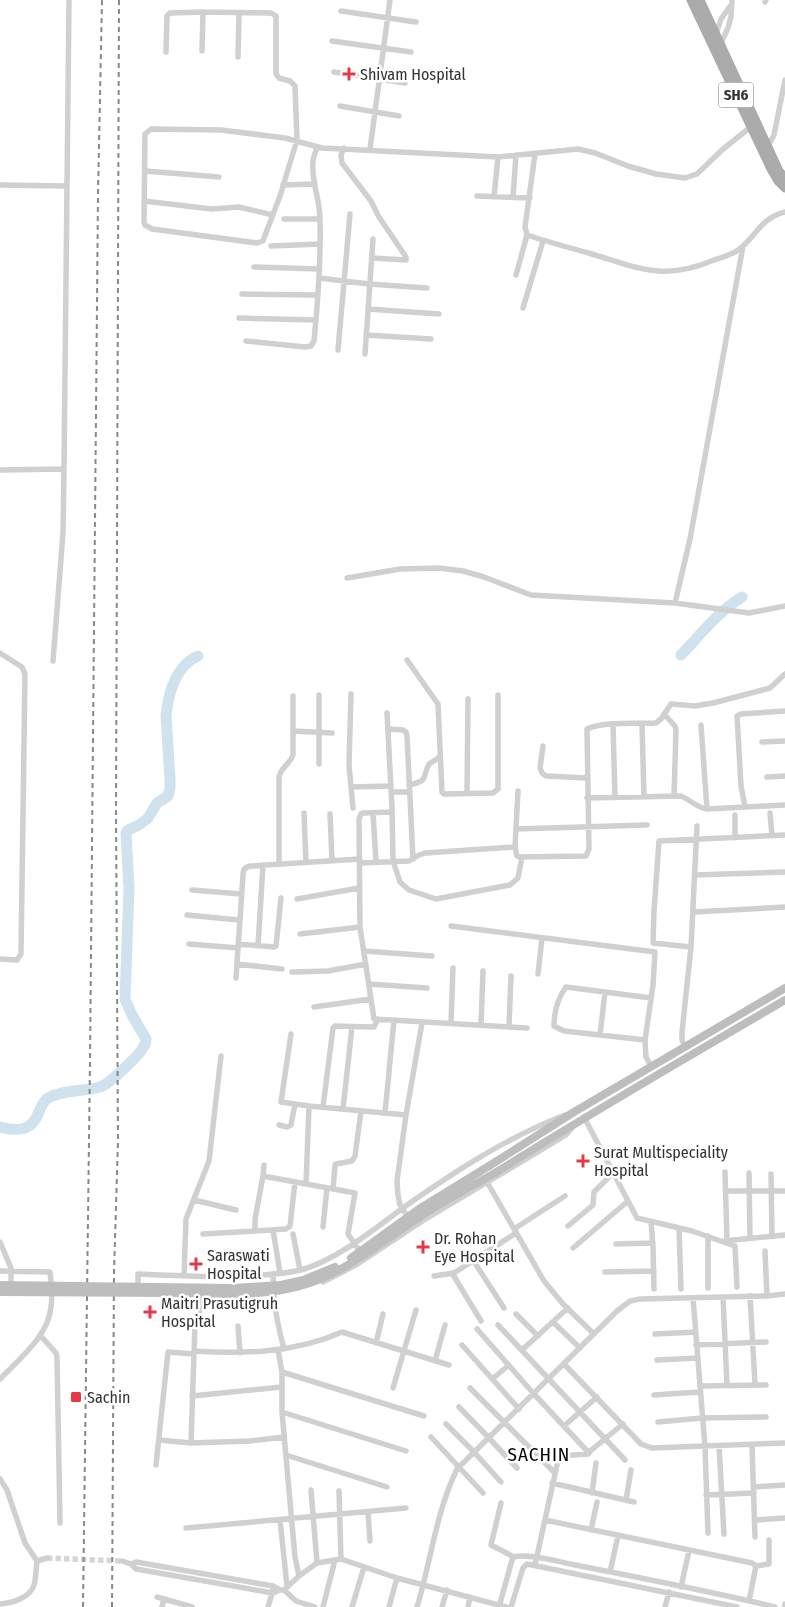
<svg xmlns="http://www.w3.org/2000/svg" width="785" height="1607" viewBox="0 0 785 1607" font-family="'Fira Sans Condensed',sans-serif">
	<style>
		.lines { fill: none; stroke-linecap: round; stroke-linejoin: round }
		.river { stroke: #cfe2ee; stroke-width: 11 }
		.street-tunnel { stroke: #d6d6d6; stroke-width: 5.5; stroke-dasharray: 5.5 3; stroke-linecap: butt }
		.street { stroke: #d0d0d0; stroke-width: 5.5 }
		.secondary { stroke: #bdbdbd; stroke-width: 8 }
		.primary { stroke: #ababab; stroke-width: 9 }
		.rail { stroke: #888; stroke-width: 2; stroke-dasharray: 5 4; stroke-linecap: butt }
		.secondary-bridge { stroke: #bdbdbd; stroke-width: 8 }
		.poi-dot { fill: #e63946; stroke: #fff; stroke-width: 2 }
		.labels { text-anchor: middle; stroke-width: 5; stroke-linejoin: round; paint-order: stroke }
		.shield { fill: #fff; stroke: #707070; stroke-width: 1 }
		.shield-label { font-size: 15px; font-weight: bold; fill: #333 }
		.poi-label { font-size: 16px; fill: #333; stroke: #fff; text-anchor: start }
		.quarter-label { font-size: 19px; letter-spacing: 1px; fill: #000; stroke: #fff }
	</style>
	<rect width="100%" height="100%" fill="#fff"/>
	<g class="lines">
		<path class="river" d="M681 655C701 634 718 612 742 597
			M0 1127C16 1131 31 1132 38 1114 41 1108 42 1102 48 1098 64 1089 83 1092 100 1087 108 1085 140 1055 144 1046 146 1044 146 1042 146 1039L132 1015 125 999 129 888 126 833 128 830 139 825 148 818 157 803 168 796 170 789V779L166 716C168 694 176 665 198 656"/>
		<path class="street-tunnel" d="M47 1558 122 1561"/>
		<path class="street" d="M765 2 766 0
			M341 11 416 22
			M716 34 721 19 731 5
			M332 41 411 52
			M720 45 728 28 731 17 732 0
			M202 51 203 12
			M166 52 167 16 170 13 203 12 271 13 276 16V74L279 78 290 81 295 86 297 140 280 196 264 238 263 241 257 243 152 229 145 225 144 222 145 134 151 129 221 130 285 138 322 148 498 157 578 149 595 153 628 166 656 174 685 178 697 174 722 150 753 125
			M238 57 239 13
			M334 72 405 83
			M340 106 399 116
			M768 146 774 135 785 80
			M344 148 341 155 342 163 371 201 379 217 406 257V260L372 258
			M370 149 390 0
			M145 171 219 177
			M0 185 67 186 69 0
			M283 185 315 184
			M477 196 530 198
			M494 197 498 157
			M513 197 516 155
			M144 201 212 209 239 207 273 215
			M284 219H320
			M527 235 525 227 535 154
			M271 246 320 244
			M254 267 319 269
			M516 275 527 235C548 242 570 248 592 254 641 269 664 281 714 260 721 258 729 255 735 252 756 239 758 219 785 212
			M319 278 369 284 427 288
			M242 294 317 295
			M523 308 543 241
			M368 309 439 314
			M239 318 316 320
			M366 335 431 339
			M246 341 305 347 311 346 314 341C318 301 321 259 320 219 320 199 311 181 313 162 313 157 316 152 317 147
			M338 350 350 214
			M365 354 373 239
			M64 469 67 186
			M0 470 64 469 63 533 53 661
			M347 578 400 569 439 568 463 571 484 577 531 595 675 603 749 613 785 606
			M675 603 690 539 743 246
			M0 653 22 667 25 674 21 954 17 960 0 959
			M407 660 438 704 442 792 444 794 493 793 498 789V695
			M351 694 349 765 353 808
			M387 713 392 807 393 861 400 882 409 890 436 899 510 885 518 878 522 857
			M664 714 675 726 676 730 674 796
			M613 724 615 798
			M642 724 644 797
			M701 725 707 809 785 805
			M388 729 403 730 406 732 407 736 413 859
			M293 731 332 733
			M762 742 785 741
			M543 746 540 768 542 773 546 776 587 778
			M319 764V695
			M767 777 785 776
			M409 785C430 780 421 779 429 764L440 757
			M351 787 390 786
			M518 791 515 847 517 856 520 857 586 856 589 849 587 729C602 721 638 724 656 723L661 719 671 704 695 706 713 703 770 688 785 674
			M391 792H410
			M467 794 468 699
			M587 798 681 796C691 800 695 807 707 809
			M745 807 741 786 737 716 741 714 785 711
			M392 812 363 813 361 814 359 819 360 927 374 1019 527 1028
			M304 813 306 862
			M373 813 376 862
			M770 813 772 836
			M330 814 332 861
			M735 815V838
			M516 829 647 825
			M360 863 409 861 419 855 425 853 515 847
			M279 864V777C281 767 290 764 293 755V696
			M695 875 785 872
			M192 890 241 894
			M297 899 359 888
			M694 912 785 907
			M187 915 239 920
			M451 926 655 952 653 985 645 1040 646 1057 651 1066
			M300 934 360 927
			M189 944 238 948
			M238 944 274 947 276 946 281 898
			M258 946 263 865
			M691 947 697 826
			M364 951 432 956
			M237 964 282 969
			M292 972 328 971 366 964
			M538 974 542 938
			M236 978 243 875C243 869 245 867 251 866L360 859
			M369 984 427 988
			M314 1007 371 999
			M451 1023 453 968
			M481 1025 483 971
			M509 1027 511 976
			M291 1034 281 1102 309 1106 306 1184
			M600 1035 605 992
			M645 1040 564 1031 554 1026C554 1012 558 998 566 987L651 998
			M685 1047 682 1040V1032L691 947 653 943 654 911 659 841 785 835
			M309 1106 406 1115
			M323 1107 333 1028 335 1026 372 1027H374L378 1019
			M343 1109 352 1027
			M385 1113 394 1020
			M584 1117 637 1218 692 1231 735 1246 737 1287
			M279 1125 287 1127 291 1125 295 1104
			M264 1165 263 1176 355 1193 348 1234 361 1253
			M725 1172 727 1241
			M749 1173 750 1238
			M771 1174 772 1236
			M263 1176 255 1219V1231L286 1229 290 1226 295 1182
			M487 1182 544 1281 563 1304 594 1334
			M333 1189 335 1165 336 1164 352 1161 355 1156 361 1111
			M726 1191H785
			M194 1200 236 1210
			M410 1220 400 1205 398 1195 397 1181 406 1115 422 1023
			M651 1221 653 1247 654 1289
			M568 1226 593 1205 594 1192 613 1173
			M323 1227 327 1188
			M679 1228 681 1289
			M514 1229 565 1196
			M273 1230 280 1273
			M203 1234 255 1231
			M293 1234 300 1270
			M708 1236V1288
			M724 1241 785 1235
			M0 1242 11 1268V1287
			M616 1244 653 1243
			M573 1248 628 1201
			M765 1251 767 1296
			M473 1260 504 1308
			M0 1271 50 1272C51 1283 53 1296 51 1307 48 1337 19 1359 0 1379
			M605 1272 654 1271
			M452 1273 481 1321
			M273 1274C273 1302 277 1322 284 1349
			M184 1276 186 1219 209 1161 221 1056
			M434 1276 454 1273 516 1233
			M323 1282 356 1265 424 1220 566 1135 575 1124
			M138 1289V1274C180 1276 221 1278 263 1275 275 1274 289 1273 301 1270 339 1259 375 1228 407 1205 457 1170 508 1137 565 1115
			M750 1296 755 1384
			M200 1297C197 1309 203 1312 195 1324L191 1443 250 1441 284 1437
			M723 1297 727 1385
			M693 1298 705 1447 708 1533
			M516 1314 538 1336
			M553 1322 580 1348
			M498 1325 625 1460
			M238 1326 240 1353
			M477 1329 534 1394 589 1453 588 1454 559 1456 535 1565
			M655 1334 696 1332
			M40 1335 56 1353 57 1357 60 1523
			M376 1343 383 1314
			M462 1345 519 1409
			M696 1345 766 1342
			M278 1350 282 1372V1412L295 1557 299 1576
			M522 1350 568 1308
			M194 1351C244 1354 295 1353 342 1332L449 1365
			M657 1360 698 1358
			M435 1361 445 1325
			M564 1364 641 1444 652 1448 785 1443
			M282 1372 424 1416
			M492 1379 509 1365
			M700 1386 766 1385
			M393 1388 416 1310
			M470 1388 554 1472
			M654 1395 700 1392
			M192 1396 282 1387
			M459 1407 489 1438 517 1468
			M282 1412 406 1451
			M658 1422 702 1418 766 1417
			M446 1424 474 1452 501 1482
			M564 1426 597 1397
			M431 1437 483 1493
			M159 1440 191 1443
			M752 1445 755 1537
			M719 1446 724 1534
			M589 1452 623 1424
			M286 1455 387 1487
			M156 1465 168 1352 194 1354
			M0 1479 7 1490 25 1543 37 1561
			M552 1483 634 1502
			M754 1487 785 1485
			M311 1490 317 1563
			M339 1491 341 1559
			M592 1493 596 1463
			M706 1495 754 1493
			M626 1500 631 1470
			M501 1503 491 1545 514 1557
			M368 1512 370 1541
			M280 1520 287 1586
			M545 1520 752 1563 756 1566 749 1601
			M755 1520 785 1518
			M186 1528 406 1508
			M591 1530 597 1502
			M122 1561 131 1564 136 1569 273 1593 280 1590H284L299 1576 317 1563 341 1559 397 1578 506 1607
			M131 1564 136 1562 273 1586 280 1590
			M756 1566 769 1564V1540
			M610 1572 618 1536
			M681 1587 689 1551
			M284 1590 296 1601 315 1607
			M157 1597 192 1607
			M0 1604C12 1603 30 1598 34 1585 36 1578 36 1569 37 1561L47 1558
			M162 1607 164 1599
			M268 1607 273 1590
			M323 1607 335 1560
			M352 1607 364 1567
			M389 1607 397 1578
			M417 1607C431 1561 436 1512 457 1469L617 1311 630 1301 640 1299 767 1296 785 1294
			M442 1607 447 1590
			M468 1607 470 1597
			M499 1607 512 1560 514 1557C527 1553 560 1562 575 1565 641 1578 709 1591 775 1607
			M511 1607 523 1568 527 1564 737 1607
			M665 1607 669 1592
			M785 1607V1604"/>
		<path class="secondary" d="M489 1166 574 1112 785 988
			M495 1173C590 1113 688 1057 785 1000"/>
		<path class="primary" d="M691 0 771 169 778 181 785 188
			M700 0 779 171 785 178"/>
		<path class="rail" d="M83 1607 90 1062 98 195 102 0
			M112 1607 114 1272 118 1141 116 813 119 0"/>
		<path class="secondary-bridge" d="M351 1258 419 1209 489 1166
			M0 1285 233 1288 281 1285 303 1280 335 1267
			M0 1292C57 1292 114 1293 171 1293 216 1294 266 1298 310 1283 349 1269 382 1242 417 1219 441 1202 469 1188 495 1173"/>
	</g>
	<g class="poi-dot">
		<path d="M346.5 66.5h5v5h5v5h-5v5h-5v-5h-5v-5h5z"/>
		<path d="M580.5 1153.5h5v5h5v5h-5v5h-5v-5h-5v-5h5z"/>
		<path d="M420.5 1239.5h5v5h5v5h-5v5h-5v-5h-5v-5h5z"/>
		<path d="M193.5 1256.5h5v5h5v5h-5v5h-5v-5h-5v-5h5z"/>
		<path d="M147.5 1304.5h5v5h5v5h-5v5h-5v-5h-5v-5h5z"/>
		<rect x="70" y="1391" width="12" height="12" rx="2.5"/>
	</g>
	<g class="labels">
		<rect class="shield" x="718.5" y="82.5" width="35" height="25" rx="4"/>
		<g class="shield-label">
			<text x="736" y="100">SH6</text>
		</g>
		<g class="poi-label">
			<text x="360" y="80">Shivam Hospital</text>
			<text x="594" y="1158">Surat Multispeciality<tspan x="594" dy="18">Hospital</tspan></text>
			<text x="434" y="1244">Dr. Rohan<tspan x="434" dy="18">Eye Hospital</tspan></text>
			<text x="207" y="1261">Saraswati<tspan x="207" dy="18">Hospital</tspan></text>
			<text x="161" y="1309">Maitri Prasutigruh<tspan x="161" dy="18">Hospital</tspan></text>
			<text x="87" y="1403">Sachin</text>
		</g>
		<g class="quarter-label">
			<text x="539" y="1461">SACHIN</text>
		</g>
	</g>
</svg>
